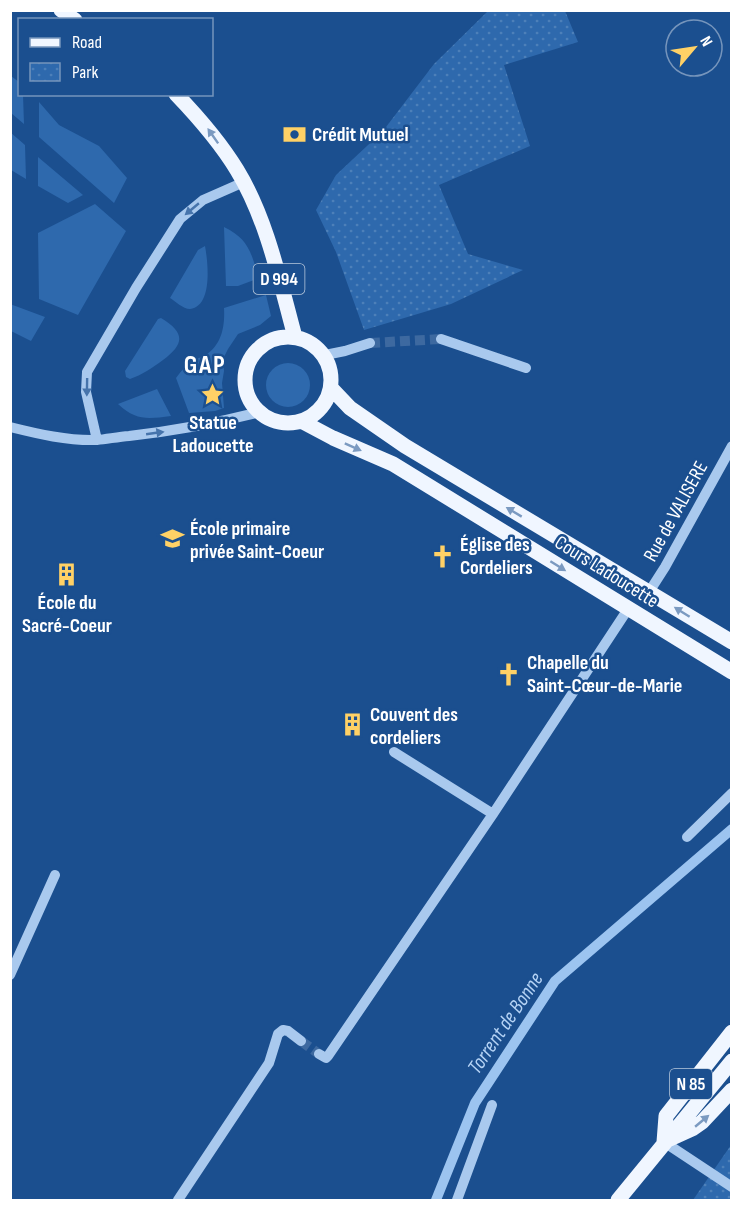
<svg xmlns="http://www.w3.org/2000/svg" width="742" height="1211" viewBox="0 0 742 1211" font-family="'Sofia Sans Condensed',sans-serif">
	<style>
		.green { fill: #2e69ad }
		.park { fill: url(#park-dots) }
		.lines { fill: none; stroke-linecap: round; stroke-linejoin: round }
		.stream { stroke: #9cc4f0; stroke-width: 10 }
		.minor-tunnel { stroke: #3d69a0; stroke-width: 10; stroke-dasharray: 10 5; stroke-linecap: butt }
		.minor { stroke: #a9c9ee; stroke-width: 10 }
		.major { stroke: #f0f6ff; stroke-width: 15 }
		.oneway { fill: #7b9ac1 }
		.oneway2 { fill: #4674ac }
		.labels { text-anchor: middle; stroke-width: 5; stroke-linejoin: round; paint-order: stroke }
		.shield { fill: #1b4f8f; stroke: #bbcadd; stroke-width: 1.5 }
		.shield-label { font-size: 18px; font-weight: bold; fill: #fff }
		.poi-label { font-size: 20px; font-weight: bold; fill: #fff; stroke: #1b4f8f; text-anchor: start }
		.street-label { font-size: 20px; fill: #fff; stroke: #1b4f8f }
		.water-label { font-size: 21px; font-style: italic; fill: #b5d3f5; stroke: #1b4f8f }
		.district-label { font-size: 26px; font-weight: bold; letter-spacing: 1.5px; fill: #fff; stroke: #1b4f8f }
	</style>
	<defs>
		<pattern id="park-dots" width="8" height="8" patternUnits="userSpaceOnUse" patternTransform="scale(1.5)"><rect width="8" height="8" fill="#2e69ad"/><path d="M2 2h.1M6 6h.1" fill="none" stroke="#4d80b9" stroke-width="1.8" stroke-linecap="round"/></pattern>
	</defs>
	<rect width="100%" height="100%" fill="#1b4f8f"/>
	<path class="green" d="M11 76 19 82 20 94 23 95 24 124 11 113Z
		M39 102 59 125 99 146 127 178 114 203 39 137Z
		M10 132 25 145 26 179 11 170Z
		M38 157 83 195 68 203 38 186Z
		M95 204 126 231 78 315 39 299 38 233Z
		M224 227C249 239 251 253 259 278L238 286H226Z
		M205 246C208 262 213 306 190 309 183 309 175 301 170 298L198 250Z
		M266 295 271 316 260 325 238 334 228 349 223 359 224 371 222 383 224 408 215 411 189 413 176 378C181 371 186 365 193 361 197 358 202 357 206 355 222 344 225 326 224 308Z
		M10 304 45 317 31 341 11 331Z
		M161 318C186 333 184 344 163 360 152 368 142 375 130 379L126 377 125 371 158 319Z
		M266 385a22 22 0 1 1 44 0a22 22 0 1 1-44 0Z
		M157 389 171 416C148 419 136 421 118 404Z"/>
	<path class="park" d="M488 11H565L578 42 504 65 530 146 439 185 468 254 523 270 451 304 364 330 336 252 316 210 336 175 383 131 434 64Z
		M731 1145V1200H693Z"/>
	<g class="lines">
		<path class="stream" d="M436 1200 475 1103 555 981 732 829"/>
		<path class="minor-tunnel" d="M370 343 441 339
			M301 1041 319 1054"/>
		<path class="minor" d="M441 339 526 368
			M325 355 345 351 370 343
			M10 427C38 434 68 441 97 440 107 439 118 437 129 436 173 431 217 423 260 412
			M97 440 86 392 87 372 136 288 180 219 203 200 244 182
			M649 592 665 567 732 446
			M394 752 493 814
			M687 837 732 793
			M10 975 55 875
			M319 1054 326 1058 328 1056 493 814 628 609
			M664 1142 732 1187
			M178 1200 269 1063 278 1034 283 1030 288 1031 301 1041
			M457 1200 492 1105"/>
		<path class="major" d="M61 10 75 20
			M176 94C199 118 220 142 237 170 267 219 280 282 295 337
			M245 380a43 43 0 1 1 86 0a43 43 0 1 1-86 0Z
			M331 388 350 408 405 446 732 642
			M301 421 333 438 393 464 732 672
			M670 1139 692 1129 702 1122 732 1090
			M664 1142 666 1116 732 1032
			M618 1200 732 1061"/>
	</g>
	<defs><path id="oneway-solid" d="M-6-.8H1V-3.2L6.5 0L1 3.2V.8H-6Z" transform="scale(1.5)"/></defs>
	<g class="oneway">
		<use href="#oneway-solid" transform="translate(213 136) rotate(-125)"/>
		<use href="#oneway-solid" transform="translate(353 447) rotate(24)"/>
		<use href="#oneway-solid" transform="translate(514 512) rotate(-149)"/>
		<use href="#oneway-solid" transform="translate(558 566) rotate(32)"/>
		<use href="#oneway-solid" transform="translate(682 612) rotate(-148)"/>
		<use href="#oneway-solid" transform="translate(702 1121) rotate(-40)"/>
	</g>
	<g class="oneway2">
		<use href="#oneway-solid" transform="translate(192 209) rotate(140)"/>
		<use href="#oneway-solid" transform="translate(87 387) rotate(91)"/>
		<use href="#oneway-solid" transform="translate(155 433) rotate(-8)"/>
	</g>
	<defs>
		<symbol id="bank-bare" viewBox="-9 -9 18 18"><path d="M-6-4H6V4H-6ZM0-2.3a2.3 2.3 0 1 0 0 4.6a2.3 2.3 0 1 0 0-4.6Z" fill="#ffd166" stroke="#1b4f8f" stroke-width="2.5" paint-order="stroke"/></symbol>
		<symbol id="sight-bare" viewBox="-9 -9 18 18"><path d="M0-6L1.8-2.2L6-1.7L2.9 1.2L3.7 5.4L0 3.3L-3.7 5.4L-2.9 1.2L-6-1.7L-1.8-2.2Z" fill="#ffd166" stroke="#1b4f8f" stroke-width="2.5" paint-order="stroke"/></symbol>
		<symbol id="school-bare" viewBox="-9 -9 18 18"><path d="M0-5L7-2L0 1L-7-2ZM-4 1L0 2.5L4 1V4Q0 6-4 4Z" fill="#ffd166" stroke="#1b4f8f" stroke-width="2.5" paint-order="stroke"/></symbol>
		<symbol id="church-bare" viewBox="-9 -9 18 18"><path d="M-1.2-6h2.4v3.5h3.3v2.4h-3.3V6h-2.4V-.1h-3.3v-2.4h3.3Z" fill="#ffd166" stroke="#1b4f8f" stroke-width="2.5" paint-order="stroke"/></symbol>
		<symbol id="building-bare" viewBox="-9 -9 18 18"><path d="M-4-6H4V6H1V3H-1V6H-4ZM-2.5-4.3h1.7v1.8h-1.7ZM.8-4.3h1.7v1.8H.8ZM-2.5-1h1.7V.8h-1.7ZM.8-1h1.7V.8H.8Z" fill="#ffd166" stroke="#1b4f8f" stroke-width="2.5" paint-order="stroke"/></symbol>
	</defs>
	<g fill-rule="evenodd">
		<use href="#bank-bare" x="278" y="118" width="33" height="33"/>
		<use href="#sight-bare" x="196" y="378" width="33" height="33"/>
		<use href="#school-bare" x="156" y="522" width="33" height="33"/>
		<use href="#church-bare" x="426" y="540" width="33" height="33"/>
		<use href="#building-bare" x="50" y="558" width="33" height="33"/>
		<use href="#church-bare" x="492" y="658" width="33" height="33"/>
		<use href="#building-bare" x="336" y="708" width="33" height="33"/>
	</g>
	<g class="labels">
		<g class="shield">
			<rect x="253.5" y="264" width="51" height="30" rx="4.5"/>
			<rect x="670" y="1069" width="42" height="30" rx="4.5"/>
		</g>
		<g class="shield-label">
			<text x="279" y="285">D 994</text>
			<text x="691" y="1090">N 85</text>
		</g>
		<g class="poi-label">
			<text x="312" y="141">Crédit Mutuel</text>
			<text x="213" y="429" text-anchor="middle">Statue<tspan x="213" dy="23">Ladoucette</tspan></text>
			<text x="190" y="535">École primaire<tspan x="190" dy="23">privée Saint-Coeur</tspan></text>
			<text x="460" y="551">Église des<tspan x="460" dy="23">Cordeliers</tspan></text>
			<text x="67" y="609" text-anchor="middle">École du<tspan x="67" dy="23">Sacré-Coeur</tspan></text>
			<text x="527" y="669">Chapelle du<tspan x="527" dy="23">Saint-Cœur-de-Marie</tspan></text>
			<text x="370" y="721">Couvent des<tspan x="370" dy="23">cordeliers</tspan></text>
		</g>
		<g class="street-label">
			<text transform="translate(675 511) rotate(-61)" y="7">Rue de VALISERE</text>
			<text transform="translate(607 571) rotate(32)" y="7">Cours Ladoucette</text>
		</g>
		<g class="water-label">
			<text transform="translate(505 1023) rotate(-56)" y="7">Torrent de Bonne</text>
		</g>
		<g class="district-label">
			<text x="205" y="373">GAP</text>
		</g>
	</g>
	<rect width="742" height="1211" fill="none" stroke="#ffffff" stroke-width="24"/>
	<rect x="18" y="18" width="195" height="78" fill="#1b4f8f" stroke="#7695bc" stroke-width="1.5"/>
	<rect x="30" y="38" width="30" height="9" fill="#f0f6ff" stroke="#7695bc" stroke-width="1.5"/>
	<text x="72" y="48" font-size="18" fill="#ffffff">Road</text>
	<rect x="30" y="63" width="30" height="18" fill="url(#park-dots)" stroke="#7695bc" stroke-width="1.5"/>
	<text x="72" y="78" font-size="18" fill="#ffffff">Park</text>
	<g transform="translate(694 48) rotate(61)"><circle r="28" fill="#1b4f8f" stroke="#7695bc" stroke-width="1.5"/>
	<path d="M0-4.5L10 22L0 15L-10 22Z" fill="#ffd166"/>
	<text y="-9" font-size="16" font-weight="bold" text-anchor="middle" fill="#ffffff">N</text>
	</g>
</svg>
